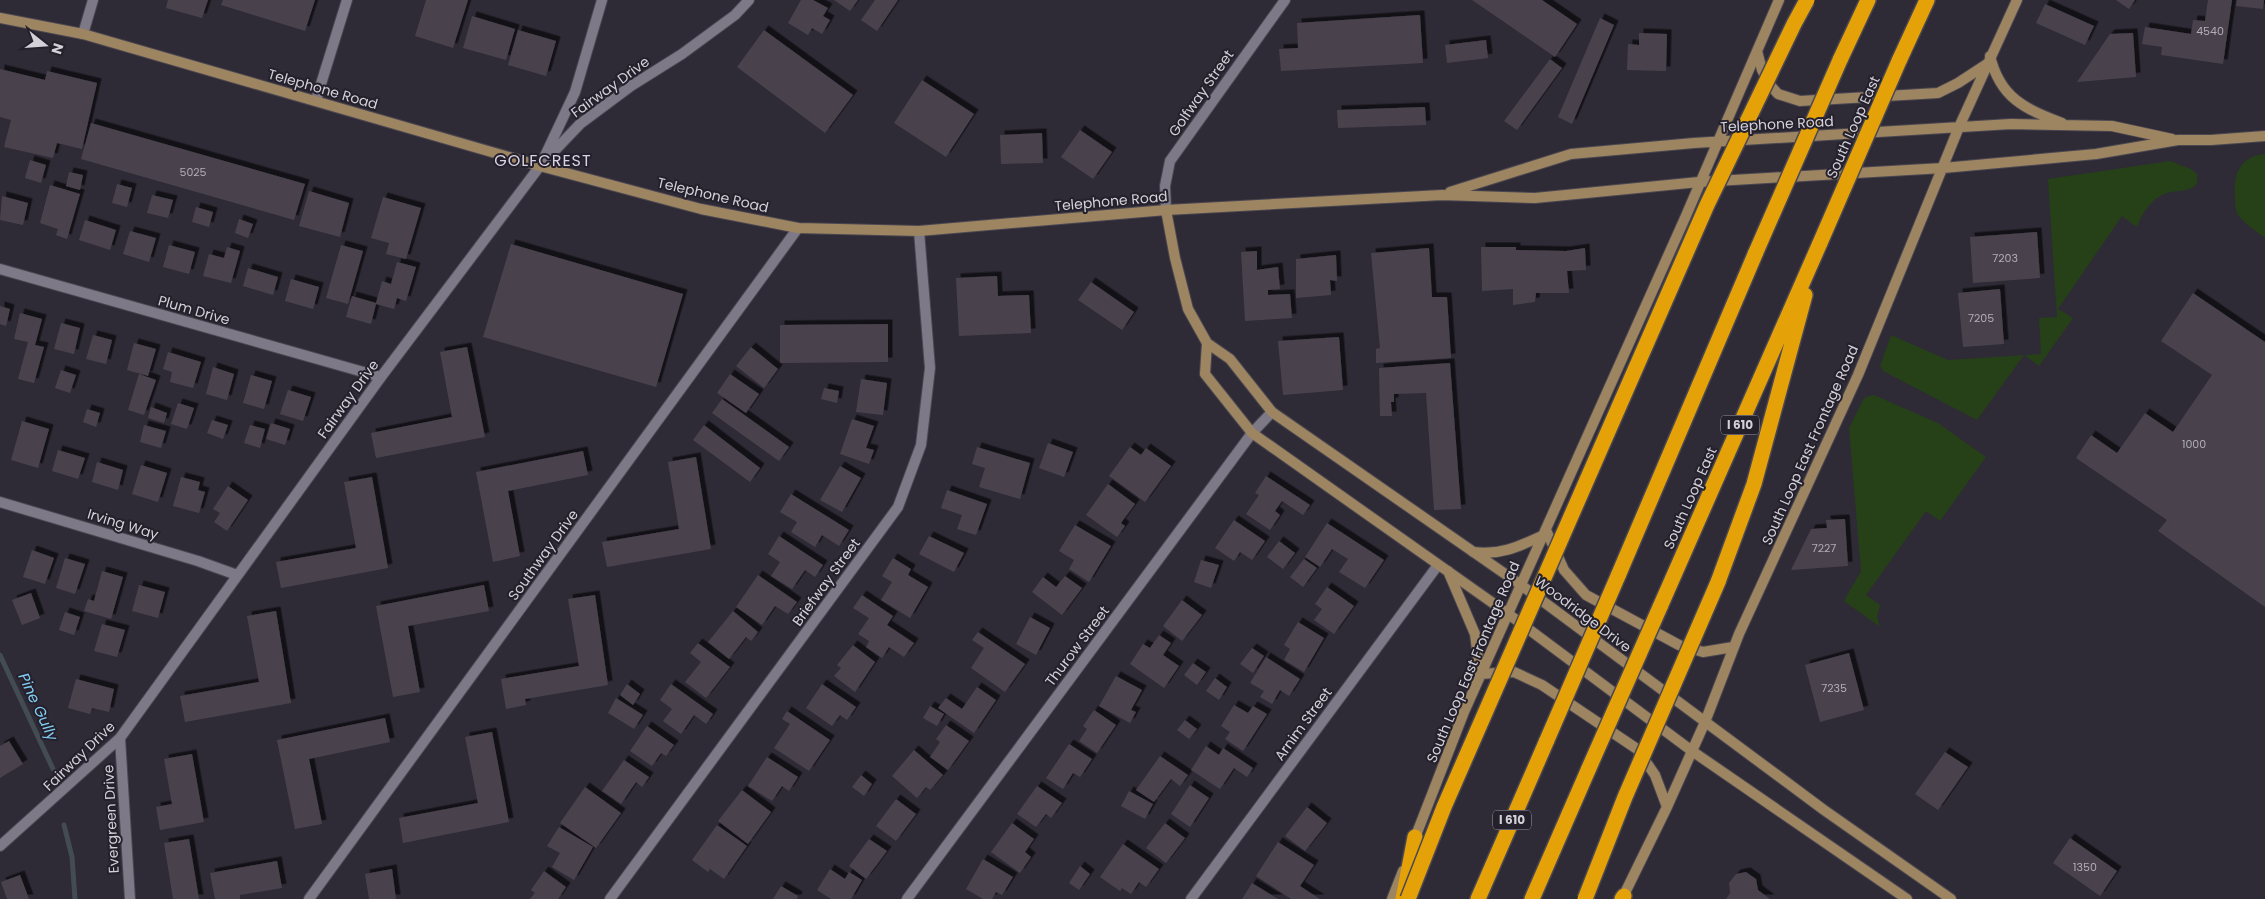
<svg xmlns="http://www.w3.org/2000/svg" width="2265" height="899" viewBox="0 0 2265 899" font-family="Poppins,sans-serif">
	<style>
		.green { fill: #264118 }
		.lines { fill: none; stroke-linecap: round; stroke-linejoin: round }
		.stream { stroke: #434c53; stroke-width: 5 }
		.building { fill: #49424e; filter: url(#shadow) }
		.minor-casing { stroke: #4b4751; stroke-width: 12 }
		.secondary-casing { stroke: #4b4751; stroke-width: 12 }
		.motorway-casing { stroke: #4b4751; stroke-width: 18 }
		.minor { stroke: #7e7987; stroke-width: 10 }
		.secondary { stroke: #9d8561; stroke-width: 10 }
		.motorway { stroke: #e4a208; stroke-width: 15 }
		.motorway-bridge-casing { stroke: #4b4751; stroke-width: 18; stroke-linecap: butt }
		.motorway-bridge { stroke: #e4a208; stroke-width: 15 }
		.labels { text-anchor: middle; stroke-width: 4; stroke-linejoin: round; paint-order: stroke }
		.number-label { font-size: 11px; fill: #b0adb6 }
		.shield { fill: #24202c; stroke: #9e9ca4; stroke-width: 1 }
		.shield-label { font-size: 12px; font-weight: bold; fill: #d3d1d8 }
		.street-label { font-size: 14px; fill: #d3d1d8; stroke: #24202c }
		.water-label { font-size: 15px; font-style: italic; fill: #81cdf2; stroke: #24202c }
		.quarter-label { font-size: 16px; letter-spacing: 1px; fill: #d9d3e3; stroke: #24202c }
	</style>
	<defs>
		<filter id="shadow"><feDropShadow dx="4.5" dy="-4.5" stdDeviation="0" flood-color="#0009"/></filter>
	</defs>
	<rect width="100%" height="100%" fill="#2e2a36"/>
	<path class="green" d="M2265 154V238C2256 231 2245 224 2238 215 2235 209 2235 202 2235 195 2233 174 2241 156 2265 154Z
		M2170 161 2191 169 2197 174V184C2189 192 2181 190 2171 192 2153 196 2143 211 2137 227L2122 216 2058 309 2073 318 2039 366 2024 355 1977 420 1883 371 1880 366 1891 335 1948 360 2041 354 2039 318 2057 317 2048 179Z
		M1874 395 1938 423 1986 457 1940 521 1926 511 1866 595 1880 605 1877 616 1880 627 1844 601 1861 571 1849 428 1863 400 1866 397Z"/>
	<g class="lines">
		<path class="stream" d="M0 655 53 769
			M64 825 72 857 75 899"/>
	</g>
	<path class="building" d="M168 0H208L202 18 166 8Z
		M223 0H315L305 31 221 5Z
		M426 0H468L453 48 415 36Z
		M801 0H813L828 8 823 16 830 20 822 34 812 28 808 35 788 23Z
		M834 0H858L850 11Z
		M875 0H898L877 31 861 20Z
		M1472 0H1542L1577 24 1555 57Z
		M2116 0H2135L2129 9Z
		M2208 0H2232L2223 64 2161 55 2162 47 2142 44 2145 27 2191 34 2193 20 2205 21Z
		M2237 0H2264L2263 9 2236 6Z
		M2045 4 2094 26 2085 45 2036 23Z
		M1420 15 1423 63 1281 71 1279 49 1298 48 1297 23Z
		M472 16 515 29 506 60 463 48Z
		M1600 18 1614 25 1572 124 1558 117Z
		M518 30 556 41 546 76 508 65Z
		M764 30 853 95 825 133 737 67Z
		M1639 33 1667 34 1666 71 1627 70 1628 44 1639 45Z
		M2133 33 2136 77 2077 82 2110 34Z
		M1486 40 1488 58 1447 63 1445 45Z
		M1550 59 1562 68 1517 130 1504 121Z
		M0 69 45 80 47 71 97 83 82 149 57 143 53 158 4 147 11 120 0 117Z
		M922 80 974 114 946 157 894 123Z
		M1425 107 1426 125 1338 128 1337 110Z
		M91 123 305 184 294 220 81 159Z
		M1080 130 1112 152 1093 179 1061 157Z
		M1042 133 1043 163 1001 164 1000 135Z
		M30 160 46 165 41 183 25 178Z
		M69 172 83 175 80 190 66 186Z
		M117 184 132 188 127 207 112 203Z
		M50 185 80 194 67 239 56 235 58 229 40 223Z
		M309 191 349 203 340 237 299 226Z
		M152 195 173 200 168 218 147 213Z
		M2 196 28 203 23 225 0 220Z
		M383 197 421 208 406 259 386 254 389 243 371 238Z
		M196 207 213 212 209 227 192 222Z
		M239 219 253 224 248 238 235 233Z
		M85 220 116 230 110 250 79 240Z
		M130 231 156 238 149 262 123 254Z
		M2037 232 2040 278 1973 283 1970 237Z
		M511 244 683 294 656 387 483 337Z
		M169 245 195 252 189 274 163 267Z
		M341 245 363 251 348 304 326 298Z
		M227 247 240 251 231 283 203 276 209 254 224 258Z
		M1481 247H1516V250L1566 251 1585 248 1586 270 1567 271 1569 293H1536L1535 302 1513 305V289L1482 291Z
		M1429 248 1432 297H1447L1451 358 1376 363V349L1380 348 1371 253Z
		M1257 251V270L1278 267 1280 289 1268 290V295L1290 294 1292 318 1245 321 1241 252Z
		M1336 255 1337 281 1330 280 1331 295 1296 298V259Z
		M397 262 416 267 406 301 397 298 394 309 376 304 371 324 346 317 352 296 376 303 382 281 391 284Z
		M248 268 278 277 273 295 243 286Z
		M997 276 998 296 1029 295 1031 333 959 336 956 278Z
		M291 279 319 287 313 309 285 301Z
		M1091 282 1134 312 1122 330 1078 300Z
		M2000 289 2004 344 1963 347 1958 293Z
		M2193 293 2265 342V607L2158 531 2167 520 2076 458 2091 435 2117 453 2145 413 2173 432 2212 375 2161 341Z
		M0 306 10 309 6 326 0 324Z
		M20 313 42 319 35 345 44 347 34 383 18 379 28 342 14 339Z
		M61 323 80 328 74 354 54 349Z
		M888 324V362L780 363V325Z
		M93 335 112 340 106 364 86 359Z
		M1339 337 1343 390 1283 395 1278 341Z
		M134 343 156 349 148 376 127 370Z
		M467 347 485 437 376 458 371 433 452 417 440 352Z
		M751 347 778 369 764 388 736 366Z
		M168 352 201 362 193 388 170 382 172 372 163 369Z
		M1450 363 1461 509 1434 510 1426 393 1394 394V402H1391L1392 416H1380L1379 368Z
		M213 367 234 374 227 400 206 394Z
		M61 370 76 375 70 393 55 388Z
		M139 374 156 380 144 415 128 410Z
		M730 374 759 394 746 413 717 393Z
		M251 375 272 381 264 409 243 403Z
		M861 379 887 383 883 415 856 412Z
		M824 388 839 391 837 403 821 399Z
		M288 390 311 397 303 421 280 414Z
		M722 399 789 447 779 461 712 413Z
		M178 403 194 408 187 429 171 424Z
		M151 407 167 413 164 423 148 418Z
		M87 409 100 413 96 427 83 422Z
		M852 419 874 426 866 448 874 450 869 464 840 454Z
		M212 420 228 425 223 439 207 433Z
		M22 421 49 429 38 468 11 460Z
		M271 423 290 429 285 445 266 439Z
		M144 425 166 431 161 448 140 442Z
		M250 425 265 429 260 448 244 443Z
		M704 425 760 468 750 482 693 440Z
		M1048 443 1073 452 1064 477 1039 468Z
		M977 447 1030 463 1020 499 979 487 985 468 972 464Z
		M1130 447 1141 455 1146 448 1171 466 1145 502 1109 476Z
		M58 450 85 458 78 479 52 471Z
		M583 451 588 475 508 491 520 556 493 562 476 472Z
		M696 457 711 549 607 567 602 542 679 529 668 462Z
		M97 462 123 470 118 490 92 482Z
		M141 465 167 473 158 502 132 494Z
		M840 466 861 478 842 512 820 500Z
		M1266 476 1310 505 1303 515 1282 501 1275 511 1280 515 1270 530 1246 514 1259 495 1255 493Z
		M181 477 200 482 198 490 205 492 199 513 173 506Z
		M372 477 388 568 281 588 276 562 356 548 344 482Z
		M1108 484 1135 504 1121 523 1125 526 1117 537 1086 515Z
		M228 486 248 500 227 531 214 522 220 513 213 509Z
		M947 490 987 504 976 535 957 529 962 515 941 508Z
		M791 494 849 530 839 546 822 535 815 547 791 532 797 522 780 512Z
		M1845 519 1848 566 1791 570 1811 529 1827 528 1826 520Z
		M1234 520 1265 541 1252 560 1240 552 1234 561 1215 548Z
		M1327 523 1384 560 1365 588 1339 572 1348 559 1332 549 1320 567 1305 557Z
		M1075 525 1111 546 1089 582 1069 569 1074 560 1059 551Z
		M779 536 823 565 815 577 805 570 792 589 771 576 780 562 768 554Z
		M929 536 964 553 954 572 919 554Z
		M1279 541 1295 553 1283 569 1267 557Z
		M32 550 54 558 45 584 23 577Z
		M65 558 85 564 75 594 56 588Z
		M893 558 911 569 908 575 928 587 910 618 881 600 892 582 882 576Z
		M1304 559 1317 568 1303 587 1290 577Z
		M1201 560 1219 565 1211 588 1194 582Z
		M102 571 123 577 111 619 84 611 88 599 94 601Z
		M758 575 797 602 788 614 775 606 762 625 736 607Z
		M1065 576 1082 588 1062 615 1032 592 1043 577 1056 587Z
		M139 585 165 592 158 618 132 611Z
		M484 585 489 611 408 626 420 692 393 697 376 606Z
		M1327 587 1354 606 1334 634 1314 620 1322 609 1315 604Z
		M31 593 40 618 22 625 12 600Z
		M595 595 608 685 525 699 526 705 506 709 501 679 579 666 568 599Z
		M862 595 893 616 887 625 914 643 904 657 889 647 882 658 866 647 869 641 858 634 869 618 853 608Z
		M1182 600 1202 615 1182 641 1163 626Z
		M276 611 291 703 185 722 180 696 259 682 247 616Z
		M733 611 758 632 751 641 746 637 729 659 708 642Z
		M65 612 80 617 74 635 59 630Z
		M1030 617 1050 628 1036 655 1016 644Z
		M1298 622 1324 638 1304 672 1284 660 1290 649 1284 645Z
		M102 624 125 630 117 657 94 651Z
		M978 632 1025 664 1005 692 971 668 984 648 972 640Z
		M1159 635 1171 643 1163 655 1179 666 1164 688 1130 664 1143 644 1150 648Z
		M698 643 730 667 706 698 685 682 701 662 690 653Z
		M853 645 875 662 855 692 834 676 841 668 837 665Z
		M1252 648 1264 656 1253 673 1240 664Z
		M1849 653 1864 710 1820 722 1805 665Z
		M1266 657 1300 679 1289 696 1280 690 1272 704 1260 697 1264 691 1250 683Z
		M1193 663 1206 672 1197 685 1184 675Z
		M1116 676 1142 690 1131 710 1136 712 1130 723 1099 706Z
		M1215 678 1227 687 1219 700 1206 691Z
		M76 679 114 689 109 712 92 708 90 714 68 708Z
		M627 684 640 694 633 705 620 695Z
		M671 684 713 714 706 724 694 715 681 734 663 721 672 709 660 700Z
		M822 684 856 707 847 720 840 715 832 726 806 708Z
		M977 687 996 700 974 733 938 708 946 698 962 709Z
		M616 698 643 715 634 729 608 713Z
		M1234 705 1248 713 1253 706 1267 714 1243 751 1225 739 1230 732 1221 726Z
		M930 706 944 714 937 726 923 718Z
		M1094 710 1116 725 1097 753 1079 741 1087 729 1083 726Z
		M787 711 830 740 809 771 774 748 790 724 782 719Z
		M385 718 390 742 309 759 322 824 295 829 277 740Z
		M1185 720 1197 729 1189 739 1177 730Z
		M946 725 969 741 948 770 930 757 940 742 936 739Z
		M647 726 674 745 666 756 661 753 652 766 630 751Z
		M492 732 509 822 403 843 399 818 478 803 465 737Z
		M9 741 23 764 0 778V746Z
		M1069 744 1092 759 1080 777 1073 773 1063 789 1046 778Z
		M1206 746 1219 755 1223 748 1253 768 1247 777 1234 768 1220 789 1191 770Z
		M914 750 943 775 930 790 926 787 917 798 892 776Z
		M1945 752 1968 767 1938 810 1915 794Z
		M192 754 204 822 160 830 156 807 172 804 164 759Z
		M1160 756 1188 775 1180 786 1171 779 1154 802 1136 790Z
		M767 757 798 777 789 791 782 786 772 801 748 786Z
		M624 760 649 777 642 787 636 782 621 804 602 791Z
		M861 775 872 784 864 796 852 787Z
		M1190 785 1209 798 1190 827 1171 814Z
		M1037 786 1062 803 1051 818 1046 814 1036 827 1017 814Z
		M585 787 621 813 596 848 560 823Z
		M742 790 771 812 748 844 718 821Z
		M1129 791 1153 804 1145 819 1121 806Z
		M896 799 916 814 896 841 876 826Z
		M1307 807 1327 823 1305 851 1285 836Z
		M1012 823 1034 839 1025 852 1031 857 1020 873 991 852Z
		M1165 823 1185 838 1166 863 1146 848Z
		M717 825 747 846 724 879 710 869 708 872 692 860Z
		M559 827 593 847 574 880 552 867 560 853 547 846Z
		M2070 838 2117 871 2100 896 2053 863Z
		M189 839 199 899H173L164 843Z
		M869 839 887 851 866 879 849 866Z
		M1278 842 1314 865 1300 886 1320 899H1291L1256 876Z
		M1123 844 1159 869 1146 887 1139 882 1131 894 1122 888 1120 891 1100 877Z
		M983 859 1013 877 1002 895 996 892 992 899H983L966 889Z
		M277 861 282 888 240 895V899H215L210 873Z
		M1080 866 1090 874 1079 890 1069 883Z
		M392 869 396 899H369L365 874Z
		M830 869 845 879 849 872 862 880 851 899H831L817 890Z
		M544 871 566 887 558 899H530L535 893 531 890Z
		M1746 872 1756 879 1758 890 1770 899H1726L1730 893 1729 883 1736 874Z
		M20 875 29 899H7L1 882Z
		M1252 883 1278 899H1242Z
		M781 886 798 896 797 899H773Z"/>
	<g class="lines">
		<defs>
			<path id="minor" d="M83 34 93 0
				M316 100 347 0
				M544 158 575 92 602 0
				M1166 210 1165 186 1170 161 1285 0
				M0 269 381 377
				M0 502 198 561 237 575
				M120 738 130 899
				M0 846 120 738 381 377 540 166 580 124 631 86 682 54 735 15 749 0
				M309 899 798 228
				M610 899 898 507 921 445 930 368 919 231
				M907 899 1252 433 1272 412
				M1191 899 1438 565"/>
			<path id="secondary" d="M0 18 83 34 540 166 701 209 798 228 919 231 1166 210 1442 195 1535 198 1699 182 1943 168 2096 154 2178 140H2211L2265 136
				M1757 51 1762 70 1770 85 1778 94 1800 101 1938 93 1958 83 1987 64
				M1990 56C2000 98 2025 109 2062 123
				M1450 192 1571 154 1694 143 2011 124 2112 126 2172 139
				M1166 210 1175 258 1188 309 1207 343 1230 359 1272 412 1521 585 1824 810 1951 899
				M1207 343 1205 374 1252 433 1507 613 1692 751 1907 899
				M1546 530 1564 570 1586 595 1679 645 1703 652 1733 647
				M1473 552C1500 556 1520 546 1544 535
				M1448 571 1475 634 1480 674 1514 672 1542 685 1637 749 1655 775 1667 807
				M1413 843 1464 712 1685 218 1779 0
				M1392 899 1403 871
				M1622 899 1667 807 1705 722 1739 634 1858 375 1959 127 2017 0"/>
			<path id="motorway" d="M1840 60 1868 0
				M1899 61 1927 0
				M1618 576 1756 252
				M1718 582 1754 484 1805 295
				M1660 607 1820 243
				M1403 899 1415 837
				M1478 899 1547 740
				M1532 899 1589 768
				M1622 899 1624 896"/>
		</defs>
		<use href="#minor" class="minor-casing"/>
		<use href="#secondary" class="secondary-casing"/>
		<use href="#motorway" class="motorway-casing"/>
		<use href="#minor" class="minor"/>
		<use href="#secondary" class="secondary"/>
		<use href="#motorway" class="motorway"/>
		<defs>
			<path id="motorway-bridge" d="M1820 243 1899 61
				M1756 252 1840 60
				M1547 740 1618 576
				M1589 768 1660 607
				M1408 899 1444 807 1707 205 1794 24 1807 0
				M1585 899 1625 797 1718 582"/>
		</defs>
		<use href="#motorway-bridge" class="motorway-bridge-casing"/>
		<use href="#motorway-bridge" class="motorway-bridge"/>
	</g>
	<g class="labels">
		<g class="number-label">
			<text x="2210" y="35">4540</text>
			<text x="193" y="176">5025</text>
			<text x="2005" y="262">7203</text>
			<text x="1981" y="322">7205</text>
			<text x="2194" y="448">1000</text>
			<text x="1824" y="552">7227</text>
			<text x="1834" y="692">7235</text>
			<text x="2085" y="871">1350</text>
		</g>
		<g class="shield">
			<rect x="1721" y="415.5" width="38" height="19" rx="4"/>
			<rect x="1493" y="810.5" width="38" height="19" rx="4"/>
		</g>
		<g class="shield-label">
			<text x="1740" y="429">I 610</text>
			<text x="1512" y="824">I 610</text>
		</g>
		<g class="street-label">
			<text transform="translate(610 87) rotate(-36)" y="5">Fairway Drive</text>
			<text transform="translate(323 89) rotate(16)" y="5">Telephone Road</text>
			<text transform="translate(1201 93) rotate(-55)" y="5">Golfway Street</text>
			<text transform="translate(1777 124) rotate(-3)" y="5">Telephone Road</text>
			<text transform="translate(1853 127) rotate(-66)" y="5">South Loop East</text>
			<text transform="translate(713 195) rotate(13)" y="5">Telephone Road</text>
			<text transform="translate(1111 201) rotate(-5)" y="5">Telephone Road</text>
			<text transform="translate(194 310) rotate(16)" y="5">Plum Drive</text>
			<text transform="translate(348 399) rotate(-54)" y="5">Fairway Drive</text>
			<text transform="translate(1810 445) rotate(-66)" y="5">South Loop East Frontage Road</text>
			<text transform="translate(1690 498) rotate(-66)" y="5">South Loop East</text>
			<text transform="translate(123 524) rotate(17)" y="5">Irving Way</text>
			<text transform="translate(543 555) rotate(-54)" y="5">Southway Drive</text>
			<text transform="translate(826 582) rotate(-54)" y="5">Briefway Street</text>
			<text transform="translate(1583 614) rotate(37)" y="5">Woodridge Drive</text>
			<text transform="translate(1077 646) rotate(-53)" y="5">Thurow Street</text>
			<text transform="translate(1473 662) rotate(-67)" y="5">South Loop East Frontage Road</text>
			<text transform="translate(1303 724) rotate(-54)" y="5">Arnim Street</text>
			<text transform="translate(79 756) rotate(-44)" y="5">Fairway Drive</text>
			<text transform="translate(111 819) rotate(-93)" y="5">Evergreen Drive</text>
		</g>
		<g class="water-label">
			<text transform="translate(38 707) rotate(65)" y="5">Pine Gully</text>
		</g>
		<g class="quarter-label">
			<text x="543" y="166">GOLFCREST</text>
		</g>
	</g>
	<g transform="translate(45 45) rotate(107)" stroke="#24202c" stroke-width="4" paint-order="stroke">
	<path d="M0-4L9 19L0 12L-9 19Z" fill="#d3d1d8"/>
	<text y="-8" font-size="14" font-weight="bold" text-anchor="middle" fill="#d3d1d8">N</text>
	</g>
</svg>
